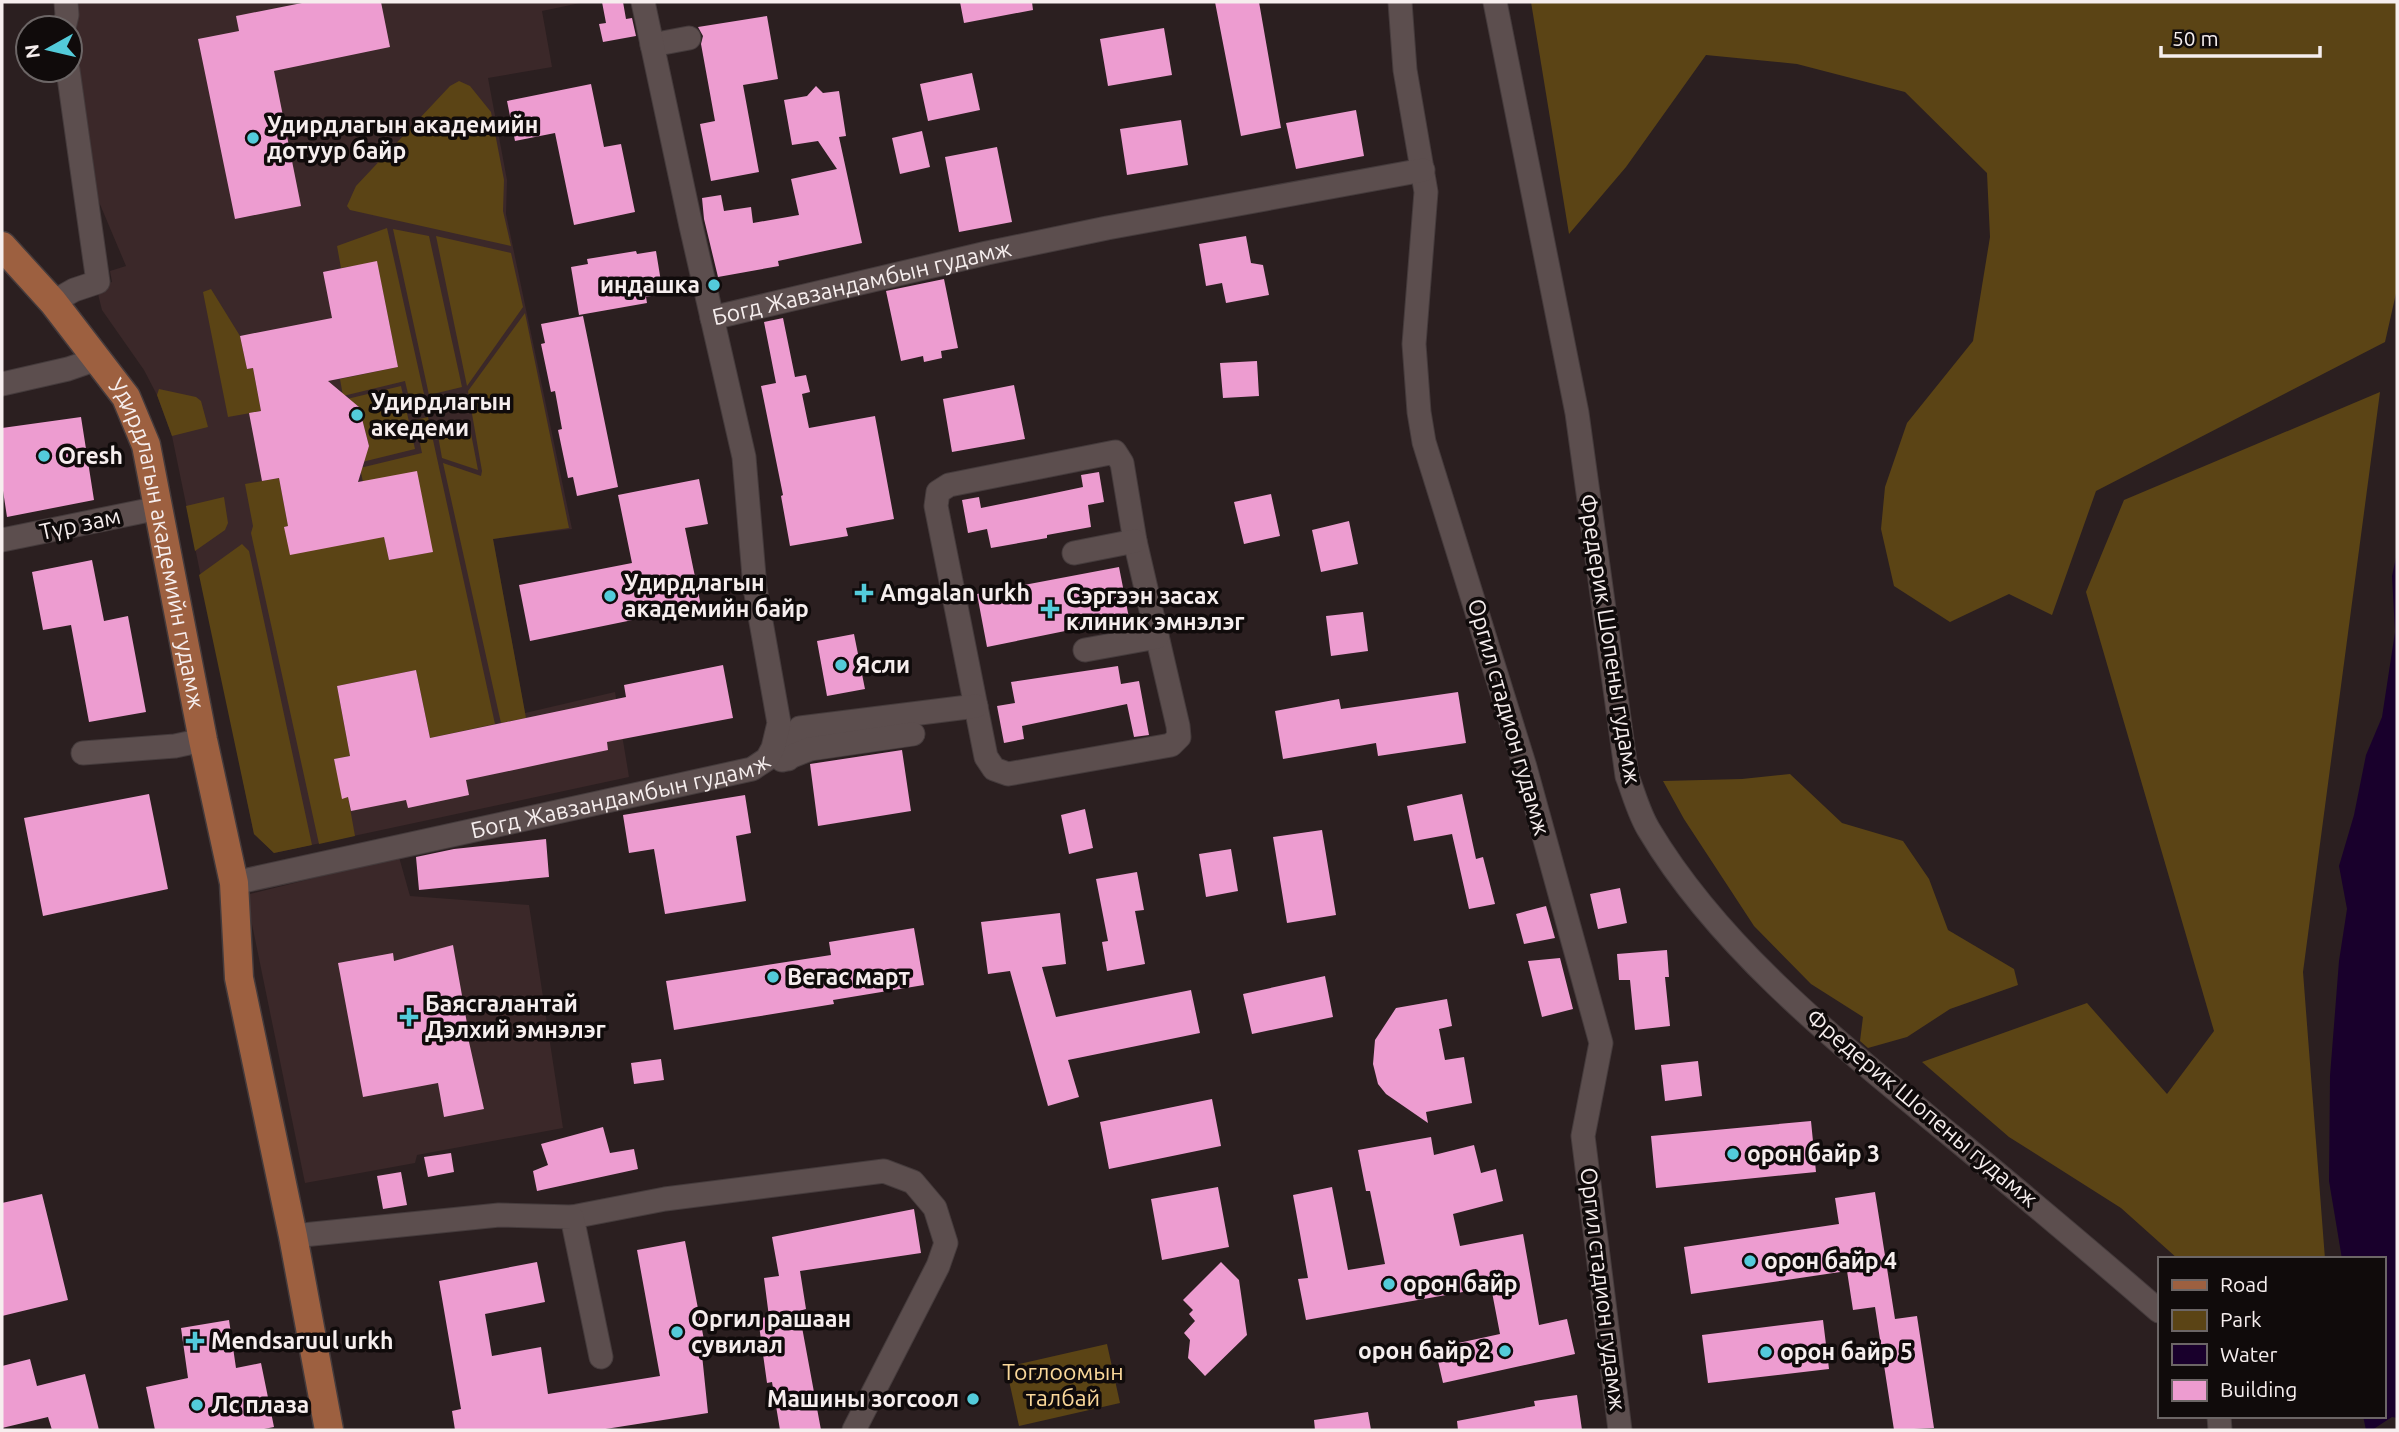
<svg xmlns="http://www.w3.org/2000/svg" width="2399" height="1432" viewBox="0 0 2399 1432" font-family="Ubuntu,sans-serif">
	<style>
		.built { fill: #3b2829 }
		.green { fill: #5b4415 }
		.water { fill: #19002c }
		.building { fill: #ed9cd0 }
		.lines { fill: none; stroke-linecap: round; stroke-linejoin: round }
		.minor-casing { stroke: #453b3c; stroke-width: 25 }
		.major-casing { stroke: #453b3c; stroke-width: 31 }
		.minor { stroke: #5c4e4e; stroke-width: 23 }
		.major { stroke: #9d6040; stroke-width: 28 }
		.poi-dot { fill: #53cbda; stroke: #100b0b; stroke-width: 2.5 }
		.labels { text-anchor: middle; stroke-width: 7; stroke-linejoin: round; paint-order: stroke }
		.poi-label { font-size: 23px; font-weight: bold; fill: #f6eeee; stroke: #100b0b; text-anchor: start }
		.street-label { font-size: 23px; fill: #f6eeee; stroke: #100b0b }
		.park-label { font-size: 23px; fill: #fad89a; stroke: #100b0b }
	</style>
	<rect width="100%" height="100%" fill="#2b1f20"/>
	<path class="built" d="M85 2H585L542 11 552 67 488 78 507 180 506 214 572 529 493 539 525 713 615 692 629 777 274 853 254 834 172 436 157 395 144 370 102 310 96 286 112 282 110 271 126 266 91 183 74 52 79 3Z
		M399 857 410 896 529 905 563 1128 417 1155 415 1163 305 1183 246 895Z"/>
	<path class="green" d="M1531 2H2397V289L2385 342 2096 491 2052 615 2009 594 1950 622 1894 586 1881 529 1885 487 1907 423 1973 341 1990 237 1987 173 1905 92 1797 64 1706 55 1626 167 1569 234Z
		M459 81 470 86 491 112 504 180 503 211 511 246 350 210 347 206 356 186 450 86Z
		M387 228 428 412 413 415 405 381 343 396 340 379 398 367 377 262 341 268 337 246Z
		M393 229 429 236 462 387 429 395Z
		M436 236 511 253 523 307 467 386Z
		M211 289 240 336 247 369 253 368 261 411 228 417 203 292Z
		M525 313 569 528 493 539 526 718 501 723 443 463 481 476 482 471 468 391Z
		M401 386 415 449 362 462 369 446 359 407 347 399Z
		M159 389 196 397 201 401 208 427 172 436 157 395Z
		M2380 392 2303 972 2325 1259H2178L2121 1208 2009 1137 1922 1062 2087 1003 2167 1094 2214 1031 2086 592 2124 500Z
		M428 417 495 724 430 738 416 670 337 686 350 756 334 759 343 798 348 797 355 836 319 844 251 533 253 526 245 484 279 478 288 526 284 527 384 537 389 560 432 552 417 472 363 482 360 468 422 453 415 420Z
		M469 423 478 470 442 458 437 430Z
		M224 497 228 523 225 530 195 551 186 506Z
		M242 544 249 551 312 845 274 853 254 834 199 575Z
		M1790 774 1842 823 1903 841 1929 879 1948 930 2014 969 2018 985 1950 1009 1907 1037 1868 1048 1860 1041 1863 1017 1811 984 1754 926 1684 819 1663 781 1742 779Z
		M1107 1344 1120 1403 1019 1426 1006 1367Z"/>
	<path class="water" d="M2397 553V1418L2392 1417 2372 1430H2366L2363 1416H2383V1259H2342L2329 1181 2330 1076 2339 961 2347 909 2339 866 2354 815 2366 755 2382 717 2395 632 2392 576Z"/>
	<path class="building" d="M307 2H381L390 47 274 71 301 206 235 219 198 39 239 31 236 16Z
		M602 2H623L626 19 632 18 636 36 603 42 599 24 606 23Z
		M960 2H1032L1033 10 964 23Z
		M1215 2H1259L1281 128 1241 136Z
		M767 16 778 79 743 85 759 172 711 181 700 124 715 121 701 44 703 36 698 27Z
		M1164 28 1172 75 1108 86 1100 39Z
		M972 73 980 110 928 121 920 84Z
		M591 84 604 147 621 144 635 212 574 225 555 133 515 141 507 101Z
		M816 86 823 93 839 91 846 136 839 137 862 243 778 261 779 266 718 277 704 219 702 198 721 195 724 211 751 207 753 223 799 215 791 179 837 169 818 141 792 145 784 100 807 96Z
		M1356 110 1364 156 1296 169 1286 123Z
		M1181 120 1188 165 1127 175 1120 129Z
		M922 131 930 167 900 174 892 138Z
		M997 147 1012 222 959 232 945 157Z
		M1246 236 1251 263 1263 265 1269 295 1226 303 1222 283 1206 286 1199 244Z
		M636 251 637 254 656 251 663 294 646 297 647 303 579 315 571 267 588 264 587 259Z
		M377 261 398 367 328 381 359 407 369 446 358 482 417 471 433 552 389 560 384 537 290 555 284 527 288 526 279 478 262 481 249 413 261 411 253 368 247 369 240 336 332 318 323 272Z
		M944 279 958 348 941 351 942 358 924 362 923 356 901 361 886 291Z
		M583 316 618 487 577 496 573 477 568 478 558 430 562 429 555 391 551 392 541 344 545 343 541 324Z
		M783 318 795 377 806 375 810 392 802 394 809 428 875 416 894 519 846 528 848 536 790 546 781 496 783 495 761 386 776 383 764 322Z
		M1257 361 1259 396 1223 398 1220 363Z
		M1014 385 1025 439 952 452 943 399Z
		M81 417 94 500 7 517 2 484V428Z
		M1099 472 1104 502 1088 505 1091 527 1047 535V538L991 548 987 529 968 533 962 500 979 497 981 508 1026 499 1083 487 1081 475Z
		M699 479 708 524 685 528 701 606 530 641 519 585 632 563 618 495Z
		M1271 494 1280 536 1244 544 1234 502Z
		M1349 521 1358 564 1321 572 1312 530Z
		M92 560 104 621 128 616 146 712 89 722 71 625 43 630 32 572Z
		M1119 567 1129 618 987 647 977 594Z
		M1363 612 1368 651 1331 656 1326 616Z
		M854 634 865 689 827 696 817 641Z
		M723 665 733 718 607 742 608 750 466 780 469 795 408 808 406 800 351 811 348 797 342 799 334 759 350 756 337 686 416 670 430 738 626 697 624 685Z
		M1118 666 1121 684 1139 681 1149 735 1134 737 1127 704 1022 726 1024 739 1004 743 997 706 1015 703 1011 682Z
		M1458 692 1466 743 1378 756 1376 743 1283 759 1275 711 1339 699 1341 709Z
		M902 750 911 811 818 826 810 764Z
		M149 794 168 889 43 916 24 818Z
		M1462 794 1476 859 1483 857 1495 904 1469 909 1452 834 1414 841 1407 806Z
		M745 795 751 833 736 836 746 901 665 914 654 849 629 853 623 815Z
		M1085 809 1093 848 1069 854 1061 815Z
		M1322 830 1336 915 1287 923 1273 837Z
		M546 839 549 877 419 890 416 857 454 849Z
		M1231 849 1238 891 1206 897 1199 854Z
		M1137 872 1144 910 1135 911 1145 964 1107 971 1102 942 1108 941 1096 879Z
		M1620 888 1627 923 1598 929 1590 894Z
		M1546 906 1555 938 1524 944 1516 914Z
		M1060 913 1066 964 1042 967 1056 1017 1191 990 1200 1033 1068 1060 1079 1097 1048 1106 1010 971 988 974 981 922Z
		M914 928 924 985 833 1000 834 1004 674 1030 666 981 831 955 829 942Z
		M453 945 468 1029 467 1033 484 1109 444 1117 438 1083 363 1097 338 963 393 953 394 961Z
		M1667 950 1669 977H1665L1670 1026 1635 1030 1630 980H1619L1617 954Z
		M1560 958 1573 1009 1542 1017 1528 961Z
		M1325 976 1333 1017 1252 1034 1243 994Z
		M1447 999 1452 1026 1439 1029 1445 1060 1464 1057 1472 1103 1426 1112 1428 1123 1386 1094 1378 1084 1373 1064 1375 1040 1396 1008Z
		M661 1059 664 1080 634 1084 631 1063Z
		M1698 1061 1702 1096 1665 1101 1661 1065Z
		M1212 1099 1221 1146 1109 1169 1100 1122Z
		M1811 1121 1816 1172 1656 1188 1651 1136Z
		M603 1127 610 1153 634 1149 638 1169 537 1191 533 1171 548 1165 541 1144Z
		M1431 1137 1434 1155 1474 1145 1481 1173 1496 1169 1503 1201 1453 1214 1460 1246 1523 1234 1539 1325 1567 1319 1575 1354 1443 1383 1435 1348 1500 1334 1491 1287 1306 1320 1298 1279 1308 1278 1293 1195 1332 1187 1348 1270 1385 1264 1370 1191H1366L1358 1150Z
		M451 1153 454 1172 428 1177 424 1157Z
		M401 1172 407 1205 383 1209 377 1176Z
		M1218 1187 1229 1247 1162 1260 1151 1199Z
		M1875 1192 1895 1319 1917 1316 1934 1428 1894 1430 1875 1307 1853 1310 1847 1271 1691 1294 1684 1247 1839 1224 1835 1198Z
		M42 1194 68 1300 2 1316V1203Z
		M914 1209 921 1253 800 1271 806 1309 799 1311 821 1430H780L772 1382 767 1383 758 1318 769 1317 764 1278 779 1276 772 1237Z
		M685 1241 705 1345H701L708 1413 599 1430H455L452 1411 461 1409 439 1281 537 1262 545 1302 485 1314 492 1356 541 1347 548 1394 660 1376 637 1250Z
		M1221 1262 1239 1280 1247 1335 1205 1376 1188 1358 1190 1340 1184 1333 1195 1321 1189 1314 1193 1310 1183 1300Z
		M229 1320 236 1368 261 1363 274 1427 259 1430H155L146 1387 188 1378 181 1328Z
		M1823 1320 1829 1369 1708 1383 1702 1335Z
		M30 1359 37 1386 85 1374 99 1430H52L48 1417 2 1428V1366Z
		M1577 1395 1582 1430H1458L1457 1421 1535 1406 1534 1401Z
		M1368 1412 1371 1430H1315L1314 1420Z"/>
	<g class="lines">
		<defs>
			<g id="minor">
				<path d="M1400 2 1405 70 1426 192 1414 344 1419 412 1424 442 1525 767 1601 1043 1583 1136 1620 1430"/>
				<path d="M1495 2 1577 413 1627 776C1634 794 1639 814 1649 830 1721 951 1845 1048 1953 1137 2022 1194 2091 1252 2159 1311"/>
				<path d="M64 28 67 15 66 2"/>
				<path d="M652 45 689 38"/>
				<path d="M53 302 74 290 98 282 68 70"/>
				<path id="s1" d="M712 318 987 253 1107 228 1423 170"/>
				<path d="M2 384 68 369 97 359"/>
				<path d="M1115 452 1122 463 1135 541 1178 726 1179 737 1171 745 1008 774 994 769 986 757 936 506 938 492 949 485Z"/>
				<path d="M2 540 159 508"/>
				<path d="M1074 553 1135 541"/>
				<path d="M1085 650 1157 637"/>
				<path d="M83 753 175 746 203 740"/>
				<path d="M788 759 800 728 976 706"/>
				<path d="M782 760 810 749 913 734"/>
				<path id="s2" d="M234 883 752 769 767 759 773 748 779 723 755 588 744 457 691 226 643 2"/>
				<path d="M572 1217 665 1199 884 1171 913 1182 935 1208 946 1243 938 1266 854 1430"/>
				<path d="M293 1236 499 1215 572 1217 601 1357"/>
				<path d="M2219 1416 2220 1430"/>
			</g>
			<g id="major">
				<path id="s3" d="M2 246 53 302 126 397 146 445 203 740 234 883 239 978 293 1236 329 1430"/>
			</g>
		</defs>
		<use href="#minor" class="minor-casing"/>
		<use href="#major" class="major-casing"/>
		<use href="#minor" class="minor"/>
		<use href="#major" class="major"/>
	</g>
	<g class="poi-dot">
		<circle cx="253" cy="138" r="7"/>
		<circle cx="714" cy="285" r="7"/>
		<circle cx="357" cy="415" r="7"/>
		<circle cx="44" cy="456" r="7"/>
		<path d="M860.5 582.5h7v7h7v7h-7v7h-7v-7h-7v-7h7z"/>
		<circle cx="610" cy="596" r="7"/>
		<path d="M1046.5 598.5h7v7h7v7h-7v7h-7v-7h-7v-7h7z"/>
		<circle cx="841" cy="665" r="7"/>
		<circle cx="773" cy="977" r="7"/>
		<path d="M405.5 1006.5h7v7h7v7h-7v7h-7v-7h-7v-7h7z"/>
		<circle cx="1733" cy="1154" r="7"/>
		<circle cx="1750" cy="1261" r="7"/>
		<circle cx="1389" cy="1284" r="7"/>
		<circle cx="677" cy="1332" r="7"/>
		<path d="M191.5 1330.5h7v7h7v7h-7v7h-7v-7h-7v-7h7z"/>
		<circle cx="1505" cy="1351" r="7"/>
		<circle cx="1766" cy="1352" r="7"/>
		<circle cx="973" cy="1399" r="7"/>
		<circle cx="197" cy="1405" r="7"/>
	</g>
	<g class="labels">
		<g class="poi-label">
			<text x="267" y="133">Удирдлагын академийн<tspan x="267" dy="26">дотуур байр</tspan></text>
			<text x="700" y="293" text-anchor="end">индашка</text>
			<text x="371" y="410">Удирдлагын<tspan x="371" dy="26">акедеми</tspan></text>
			<text x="58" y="464">Oresh</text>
			<text x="624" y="591">Удирдлагын<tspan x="624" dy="26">академийн байр</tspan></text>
			<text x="880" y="601">Amgalan urkh</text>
			<text x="1066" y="604">Сэргээн засах<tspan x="1066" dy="26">клиник эмнэлэг</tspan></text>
			<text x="855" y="673">Ясли</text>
			<text x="787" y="985">Вегас март</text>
			<text x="425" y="1012">Баясгалантай<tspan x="425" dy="26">Дэлхий эмнэлэг</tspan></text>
			<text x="1747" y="1162">орон байр 3</text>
			<text x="1764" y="1269">орон байр 4</text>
			<text x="1403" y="1292">орон байр</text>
			<text x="691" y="1327">Оргил рашаан<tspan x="691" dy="26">сувилал</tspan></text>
			<text x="211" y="1349">Mendsaruul urkh</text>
			<text x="1491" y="1359" text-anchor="end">орон байр 2</text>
			<text x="1780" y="1360">орон байр 5</text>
			<text x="959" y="1407" text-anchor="end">Машины зогсоол</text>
			<text x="211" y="1413">Лс плаза</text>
		</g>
		<g class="street-label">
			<text dy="8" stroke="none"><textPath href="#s1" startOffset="154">Богд Жавзандамбын гудамж</textPath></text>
			<text transform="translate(80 524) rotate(-12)" y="8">Түр зам</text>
			<text dy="8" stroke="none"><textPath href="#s3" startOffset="346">Удирдлагын академийн гудамж</textPath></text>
			<text transform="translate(1610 639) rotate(81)" y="8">Фредерик Шопены гудамж</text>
			<text transform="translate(1509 717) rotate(74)" y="8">Оргил стадион гудамж</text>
			<text dy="8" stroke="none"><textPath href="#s2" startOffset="396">Богд Жавзандамбын гудамж</textPath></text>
			<text transform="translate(1922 1108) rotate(40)" y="8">Фредерик Шопены гудамж</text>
			<text transform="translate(1603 1289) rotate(83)" y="8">Оргил стадион гудамж</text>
		</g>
		<g class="park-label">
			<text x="1063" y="1380">Тоглоомын<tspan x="1063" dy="26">талбай</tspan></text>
		</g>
	</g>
	<rect width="2399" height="1432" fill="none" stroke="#f6eeee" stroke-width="7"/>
	<rect x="2158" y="1257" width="228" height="161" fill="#100b0b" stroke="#6c6666" stroke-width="2"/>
	<rect x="2172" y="1280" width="35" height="10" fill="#9d6040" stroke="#6c6666" stroke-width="2"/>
	<text x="2220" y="1292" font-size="21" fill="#f6eeee">Road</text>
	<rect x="2172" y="1310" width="35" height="21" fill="#5b4415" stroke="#6c6666" stroke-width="2"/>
	<text x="2220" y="1327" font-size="21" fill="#f6eeee">Park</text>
	<rect x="2172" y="1344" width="35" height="21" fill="#19002c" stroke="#6c6666" stroke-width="2"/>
	<text x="2220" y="1362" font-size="21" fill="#f6eeee">Water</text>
	<rect x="2172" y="1380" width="35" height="21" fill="#ed9cd0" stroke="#6c6666" stroke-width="2"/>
	<text x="2220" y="1397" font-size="21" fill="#f6eeee">Building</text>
	<g transform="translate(49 49) rotate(262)"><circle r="33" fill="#100b0b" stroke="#6c6666" stroke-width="2"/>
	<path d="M0-5L12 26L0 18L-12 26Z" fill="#53cbda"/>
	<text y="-10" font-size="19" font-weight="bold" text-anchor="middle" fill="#f6eeee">N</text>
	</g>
	<path d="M2161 46v10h159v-10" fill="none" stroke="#f6eeee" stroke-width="3.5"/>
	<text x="2172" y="46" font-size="21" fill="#f6eeee" stroke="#100b0b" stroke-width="5" paint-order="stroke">50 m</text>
</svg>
